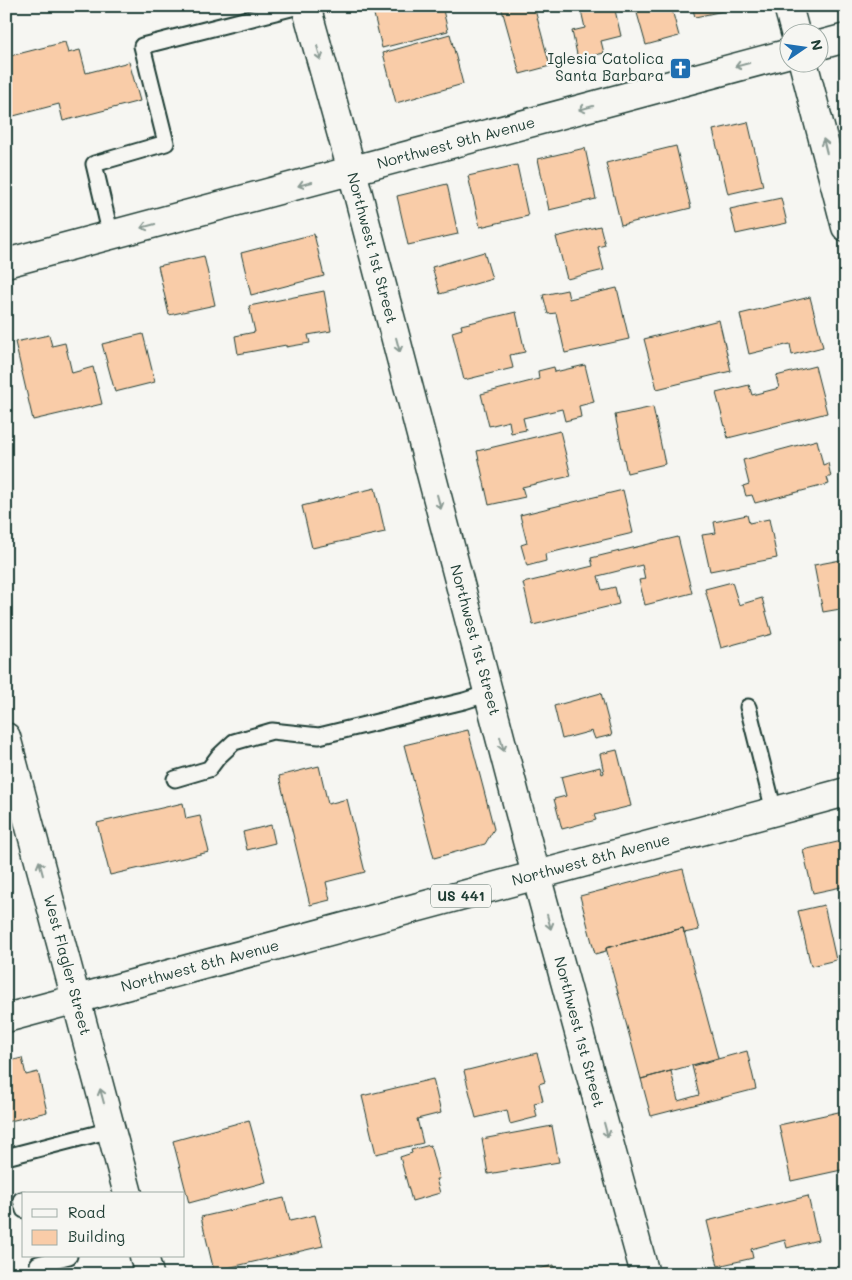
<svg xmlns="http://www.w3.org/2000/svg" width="852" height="1280" viewBox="0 0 852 1280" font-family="Mali,sans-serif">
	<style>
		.building { fill: #f9cca8; stroke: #1f3d34 }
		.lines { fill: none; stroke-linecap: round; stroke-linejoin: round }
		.lane-casing { stroke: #1f3d34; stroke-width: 19 }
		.street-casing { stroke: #1f3d34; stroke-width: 31 }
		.secondary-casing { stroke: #1f3d34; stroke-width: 31 }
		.primary-casing { stroke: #1f3d34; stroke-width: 31 }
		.lane { stroke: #f6f6f2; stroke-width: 15 }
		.street { stroke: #f6f6f2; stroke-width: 28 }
		.secondary { stroke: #f6f6f2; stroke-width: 28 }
		.primary { stroke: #f6f6f2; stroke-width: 28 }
		.oneway { stroke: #8a9a93 }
		.labels { text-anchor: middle; stroke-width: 4.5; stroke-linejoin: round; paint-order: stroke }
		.shield { fill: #f6f6f2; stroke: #60746d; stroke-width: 1 }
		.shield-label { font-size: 14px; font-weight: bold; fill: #1f3d34 }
		.poi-label { font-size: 15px; fill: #1f3d34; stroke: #f6f6f2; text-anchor: end }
		.street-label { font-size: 15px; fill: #1f3d34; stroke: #f6f6f2 }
	</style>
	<rect width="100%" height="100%" fill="#f6f6f2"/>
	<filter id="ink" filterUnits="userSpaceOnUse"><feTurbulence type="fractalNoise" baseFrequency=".02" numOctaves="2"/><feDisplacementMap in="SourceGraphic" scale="10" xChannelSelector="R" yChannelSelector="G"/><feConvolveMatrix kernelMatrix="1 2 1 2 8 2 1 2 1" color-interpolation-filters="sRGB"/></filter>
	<g filter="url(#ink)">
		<path class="building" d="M372 6H442L448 31 382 48Z
			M501 6H534L550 66 520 74Z
			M580 6H614L621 36 601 41 604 53 578 59 572 31 585 28Z
			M635 6H671L679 36 646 45Z
			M692 6H727L728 10 695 17Z
			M450 34 463 84 396 103 383 53Z
			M65 42 68 53 80 50 86 73 129 62 140 101 63 121 59 104 6 118V57Z
			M748 122 763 186 728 194 713 130Z
			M676 146 691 208 621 225 606 163Z
			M585 148 596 199 549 210 538 159Z
			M517 165 528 216 480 227 468 176Z
			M447 184 458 234 408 245 397 196Z
			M781 198 787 223 736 234 730 209Z
			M600 226 605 245 598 247 604 270 567 279 556 237Z
			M314 234 324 276 251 295 241 253Z
			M484 252 492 279 440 294 432 267Z
			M204 256 215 305 169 315 158 266Z
			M617 288 629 339 565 353 556 313 548 314 543 295 567 290 569 299Z
			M324 291 331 331 308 335 310 343 286 347V345L238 354 235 336 255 332 249 306Z
			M810 297 823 347 792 355 790 344 749 354 740 314Z
			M516 312 525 352 510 355 513 368 464 380 452 332 462 329 461 325Z
			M719 320 731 371 657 389 644 339Z
			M143 334 155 382 115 392 102 344Z
			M49 335 52 346 65 343 72 373 93 367 102 404 33 420 15 342Z
			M585 365 594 402 579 406 581 417 565 421 562 409 523 418 526 430 511 433 509 421 489 426 481 394 539 379 538 371 554 367 555 372Z
			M815 366 827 413 728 438 716 393 749 385 752 395 779 388 776 376Z
			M653 407 665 464 627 473 615 415Z
			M560 431 571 476 522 487 525 497 489 505 477 451Z
			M817 440 823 465 828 463 831 477H827L829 484 755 503 752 495 746 496 743 486 749 484 743 460Z
			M375 488 385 532 312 548 302 506Z
			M623 490 633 533 545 554 546 561 527 566 521 545 527 543 520 515Z
			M747 515 749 523 769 519 777 558 710 571 702 535 716 533 714 522Z
			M678 537 692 593 645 605 639 580 645 579 642 565 598 576 602 590 615 587 619 604 533 625 523 583 593 566 591 558Z
			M846 559V608L823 612 814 565Z
			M732 582 739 605 762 598 772 634 721 648 705 589Z
			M601 693 612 735 595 739 592 731 562 739 554 706Z
			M468 730 494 829 485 844 434 858 404 745Z
			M617 750 631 806 594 815 596 820 562 829 554 799 566 796 561 777 600 767 602 774 604 773 600 754Z
			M319 766 328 804 347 799 365 872 326 882 330 900 310 905 279 776Z
			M183 803 186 819 200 816 209 852 110 875 97 823Z
			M271 825 275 843 247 850 243 832Z
			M846 840V886L813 893 803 850Z
			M683 869 699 930 684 933 683 928 606 948V951L595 954 580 896Z
			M824 905 836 960 811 966 798 911Z
			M683 928 718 1058 641 1079 606 948Z
			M747 1051 756 1089 651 1116 641 1079 671 1071 678 1101 699 1095 692 1066Z
			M537 1053 545 1082 539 1084 543 1101 534 1103 537 1117 510 1124 507 1110 476 1118 464 1071Z
			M22 1058 26 1075 38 1072 47 1112 6 1122V1062Z
			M433 1079 441 1113 417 1119 423 1143 376 1154 362 1096Z
			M843 1111 846 1126V1169L791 1181 779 1125Z
			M249 1120 266 1182 189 1203 173 1141Z
			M552 1126 559 1162 488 1174 482 1139Z
			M430 1145 439 1179H436L440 1193 412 1201 400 1157 412 1153 411 1150Z
			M808 1196 818 1240 787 1248 785 1240 751 1249 753 1258 718 1266 707 1221Z
			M284 1198 290 1221 315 1215 323 1246 214 1271 201 1217Z
			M554 1265 556 1274H520Z"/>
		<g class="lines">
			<defs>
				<path id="lane" d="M111 236 94 164 166 143 142 46 299 6
					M748 707 774 811
					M175 779 209 769 218 757 234 742 272 731 319 736 464 701 489 693
					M6 1157 111 1130
					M21 1200 24 1210
					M38 1264 69 1256"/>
				<path id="street" d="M306 6 352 171 536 875 645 1274
					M788 6 795 32
					M820 45 846 38
					M803 62 846 227
					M6 263 790 53"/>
				<path id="secondary" d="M6 737 128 1194
					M144 1256 149 1274"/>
				<path id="primary" d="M6 1018 846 792"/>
			</defs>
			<use href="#lane" class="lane-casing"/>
			<use href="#street" class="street-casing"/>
			<use href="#secondary" class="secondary-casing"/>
			<use href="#primary" class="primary-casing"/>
			<use href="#lane" class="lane"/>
			<use href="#street" class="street"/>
			<use href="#secondary" class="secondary"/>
			<use href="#primary" class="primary"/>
		</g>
		<defs><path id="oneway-shaft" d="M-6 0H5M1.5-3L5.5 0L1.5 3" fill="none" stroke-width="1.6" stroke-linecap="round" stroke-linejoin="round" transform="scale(1.25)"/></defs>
		<g class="oneway">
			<use href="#oneway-shaft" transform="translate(319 53) rotate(74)"/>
			<use href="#oneway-shaft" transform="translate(742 65) rotate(165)"/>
			<use href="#oneway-shaft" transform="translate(586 108) rotate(165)"/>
			<use href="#oneway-shaft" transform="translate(825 146) rotate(-104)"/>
			<use href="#oneway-shaft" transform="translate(305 184) rotate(165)"/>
			<use href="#oneway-shaft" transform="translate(148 226) rotate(165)"/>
			<use href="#oneway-shaft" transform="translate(398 345) rotate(75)"/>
			<use href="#oneway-shaft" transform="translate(439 502) rotate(75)"/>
			<use href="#oneway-shaft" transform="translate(502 744) rotate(75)"/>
			<use href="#oneway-shaft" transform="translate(41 868) rotate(-105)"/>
			<use href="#oneway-shaft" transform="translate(549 922) rotate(75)"/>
			<use href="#oneway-shaft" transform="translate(102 1096) rotate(-105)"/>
			<use href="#oneway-shaft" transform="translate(606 1130) rotate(75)"/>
		</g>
	</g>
	<defs>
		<symbol id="church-square" viewBox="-11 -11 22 22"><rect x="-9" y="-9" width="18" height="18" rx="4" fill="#1f6fb2" stroke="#f6f6f2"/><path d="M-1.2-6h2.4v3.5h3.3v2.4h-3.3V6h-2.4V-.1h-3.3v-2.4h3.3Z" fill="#fff"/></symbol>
	</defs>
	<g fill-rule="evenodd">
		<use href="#church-square" x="668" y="56" width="25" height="25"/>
	</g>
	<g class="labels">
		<rect class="shield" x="431" y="884.5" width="60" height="23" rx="4"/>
		<g class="shield-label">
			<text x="461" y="901">US 441</text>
		</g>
		<g class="poi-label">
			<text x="664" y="64">Iglesia Catolica<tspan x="664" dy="17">Santa Barbara</tspan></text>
		</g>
		<g class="street-label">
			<text transform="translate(456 143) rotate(-15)" y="5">Northwest 9th Avenue</text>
			<text transform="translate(372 248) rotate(75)" y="5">Northwest 1st Street</text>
			<text transform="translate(475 640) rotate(75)" y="5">Northwest 1st Street</text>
			<text transform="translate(591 860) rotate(-15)" y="5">Northwest 8th Avenue</text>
			<text transform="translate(67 965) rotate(75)" y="5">West Flagler Street</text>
			<text transform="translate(200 966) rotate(-15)" y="5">Northwest 8th Avenue</text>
			<text transform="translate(579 1032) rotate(75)" y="5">Northwest 1st Street</text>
		</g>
	</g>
	<rect width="852" height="1280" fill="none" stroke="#f6f6f2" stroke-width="25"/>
	<rect x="12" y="12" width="827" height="1255" fill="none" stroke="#1f3d34" stroke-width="2" filter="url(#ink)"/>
	<rect x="22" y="1192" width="162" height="65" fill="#f6f6f2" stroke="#a0aca6"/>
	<rect x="32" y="1209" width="25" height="8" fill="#f6f6f2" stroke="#a0aca6"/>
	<text x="68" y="1218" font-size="15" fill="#1f3d34">Road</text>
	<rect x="32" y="1230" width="25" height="15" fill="#f9cca8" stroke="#a0aca6"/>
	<text x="68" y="1242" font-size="15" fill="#1f3d34">Building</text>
	<g transform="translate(804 48) rotate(77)"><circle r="24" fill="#f6f6f2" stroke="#a0aca6"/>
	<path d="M0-4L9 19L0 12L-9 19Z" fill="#1f6fb2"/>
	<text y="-8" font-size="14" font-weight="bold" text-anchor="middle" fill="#1f3d34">N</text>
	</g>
</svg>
